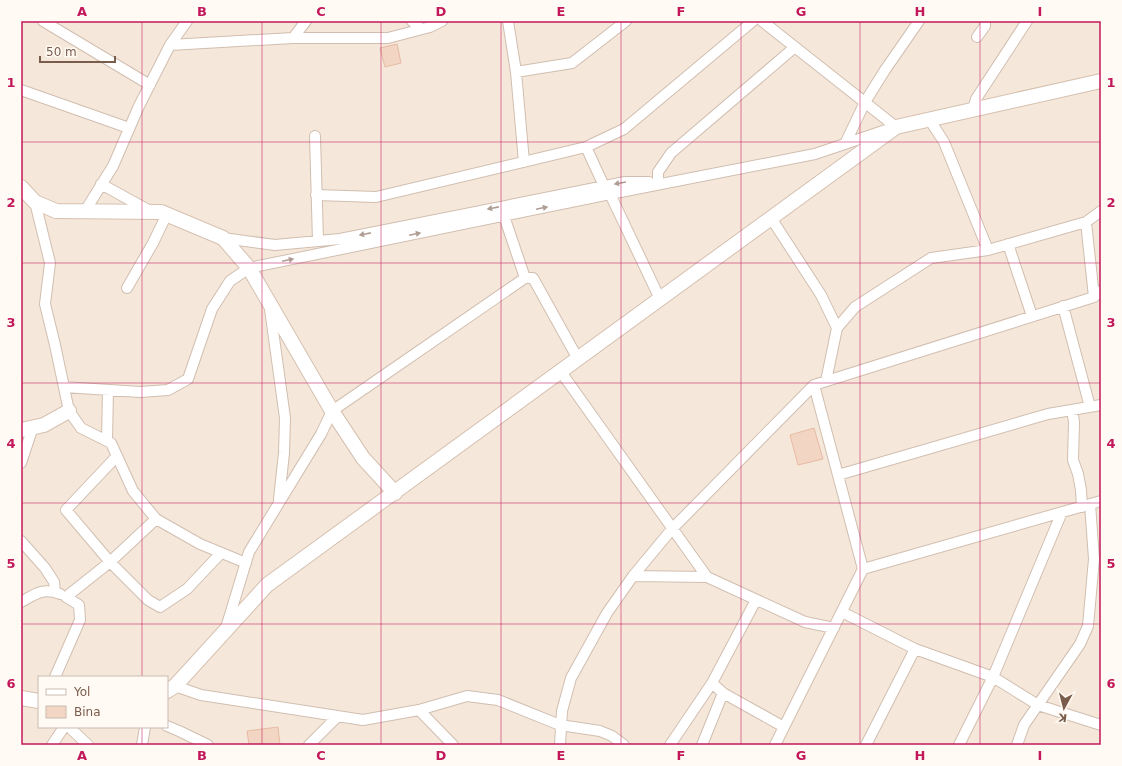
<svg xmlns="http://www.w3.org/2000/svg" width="1122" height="766" viewBox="0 0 1122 766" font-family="'DejaVu Sans',sans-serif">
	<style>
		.residential { fill: #f5e8da; fill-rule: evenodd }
		.building { fill: #f3d5c3; stroke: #e6bba3 }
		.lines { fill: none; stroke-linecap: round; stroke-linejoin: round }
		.street-casing { stroke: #d1beb0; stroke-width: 12 }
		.secondary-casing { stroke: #d6c0b0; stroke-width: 16 }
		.street { stroke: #fff; stroke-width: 10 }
		.secondary { stroke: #fff; stroke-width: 14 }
		.oneway { fill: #af9d94 }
		.grid { fill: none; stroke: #c2185b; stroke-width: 1; stroke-opacity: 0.55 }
		.neatline { fill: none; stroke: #c2185b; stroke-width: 1.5 }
		.grid-label { font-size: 13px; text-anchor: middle; font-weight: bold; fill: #c2185b }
	</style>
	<rect width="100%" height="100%" fill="#fdf6ec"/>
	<path class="residential" d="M21 21H1101V745H21ZM39 677H167V727H39Z"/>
	<path class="building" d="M397 44 401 63 385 67 380 48Z
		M814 428 823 459 798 465 790 435Z
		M278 727 280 745H249L247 731Z"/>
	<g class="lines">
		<defs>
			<path id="street" d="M43 21 150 85
				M412 21 421 29
				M508 21 516 72 524 162
				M762 21 896 127
				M977 37 985 26V21
				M293 38 306 21
				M170 45 293 38H388L430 27 442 21
				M516 72 572 63 626 21
				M21 90 129 128
				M973 109 976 99 1027 21
				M929 119 944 142 988 250
				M315 136 318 241
				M845 144 865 102 885 70 919 21
				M586 147 604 186 610 194 660 299
				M658 182V172L671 153 795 47
				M101 184 150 211
				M316 195 376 197 586 147 624 129 753 21
				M35 202 50 263 45 304 55 345 69 411 81 428 111 443 133 491 156 519 200 544 246 563
				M85 211 113 166 139 106 170 45 187 21
				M771 218 821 295 837 328
				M1086 222 1094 297
				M223 238 275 245 340 239 625 182H649
				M1008 244 1032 316
				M525 278H533L578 359
				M127 288 153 243 167 214
				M1063 306 1090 407
				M270 309 285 418 284 453 279 499
				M561 372 707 577 805 622 834 628
				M826 381 837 328 855 307 931 258 988 250 1086 222 1101 211
				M64 387 140 392 168 390 188 379 212 309 230 281 249 268 610 194 815 154 886 130
				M1072 410 1074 422 1073 460 1078 474 1081 490 1082 507
				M107 441 108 390
				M117 456 66 510 110 562 148 600 160 607 187 589 221 553
				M21 463 33 427
				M838 475 1048 414 1101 405
				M21 541 45 568 54 582 55 592
				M863 569 1101 501
				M633 576 707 577
				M21 602C35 594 44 587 60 594
				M842 612 915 649 993 677 1038 705 1101 725
				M226 628 249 552 321 434 332 411 525 278 504 216
				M55 677 80 620 79 605 66 597 110 562 156 519
				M712 683 723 693 784 727
				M175 686 201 695 363 720 419 710 467 696 498 700 560 725 600 731 612 736 624 745
				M419 710 453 745
				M167 726 179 731 208 745
				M69 727 88 745
				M52 745 64 727
				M142 745 145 727
				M309 745 337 717
				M560 745 562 711 571 678 607 613 633 576 672 529 814 385 1094 297 1101 291
				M670 745 712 683 756 600
				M702 745 723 693
				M775 745 863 569 814 385
				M866 745 915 649
				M959 745 993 677 1062 512
				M1017 745 1024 725 1080 644 1088 626 1094 559 1090 504"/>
			<path id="secondary" d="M21 187 35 202 56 211 161 212 223 238 249 268 332 411 363 458 395 493
				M21 430 44 425 69 411
				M167 691 175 686 267 585 896 127 1101 81
				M21 698 39 701"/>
		</defs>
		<use href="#street" class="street-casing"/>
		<use href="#secondary" class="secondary-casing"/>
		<use href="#street" class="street"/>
		<use href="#secondary" class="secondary"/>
	</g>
	<defs><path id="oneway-solid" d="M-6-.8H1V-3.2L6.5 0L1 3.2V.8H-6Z"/></defs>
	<g class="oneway">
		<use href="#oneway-solid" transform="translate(620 183) rotate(170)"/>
		<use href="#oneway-solid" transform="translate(493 208) rotate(169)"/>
		<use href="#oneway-solid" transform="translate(542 208) rotate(-12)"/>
		<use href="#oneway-solid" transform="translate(365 234) rotate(169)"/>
		<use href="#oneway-solid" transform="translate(415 234) rotate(-12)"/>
		<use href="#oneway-solid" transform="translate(288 260) rotate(-12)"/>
	</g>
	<path class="grid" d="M142 21V677M262 21V745M381 21V745M501 21V745M621 21V745M741 21V745M860 21V745M980 21V745M21 142H1101M21 263H1101M21 383H1101M21 503H1101M21 624H1101M142 727V745"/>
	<rect width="1122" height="766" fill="none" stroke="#fffaf3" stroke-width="44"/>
	<rect x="38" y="676" width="130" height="52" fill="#fffaf3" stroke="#cabbb1"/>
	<rect x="46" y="689" width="20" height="6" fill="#ffffff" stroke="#cabbb1"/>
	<text x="74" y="696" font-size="12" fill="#7a5c4d">Yol</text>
	<rect x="46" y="706" width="20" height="12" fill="#f3d5c3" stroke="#cabbb1"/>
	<text x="74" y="716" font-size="12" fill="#7a5c4d">Bina</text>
	<g transform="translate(1064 708) rotate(187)" stroke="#fffaf3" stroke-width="3" paint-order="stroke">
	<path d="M0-3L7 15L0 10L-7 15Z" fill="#7a5c4d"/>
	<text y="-6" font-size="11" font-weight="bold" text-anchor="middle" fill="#7a5c4d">K</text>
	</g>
	<path d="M40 56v6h75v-6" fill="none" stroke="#7a5c4d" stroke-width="2"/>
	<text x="46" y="56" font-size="12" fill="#7a5c4d" stroke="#fffaf3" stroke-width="3" paint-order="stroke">50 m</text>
	<rect x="22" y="22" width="1078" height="722" class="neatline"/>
	<g class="grid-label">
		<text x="82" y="16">A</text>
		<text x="202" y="16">B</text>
		<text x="321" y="16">C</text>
		<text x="441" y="16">D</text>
		<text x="561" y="16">E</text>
		<text x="681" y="16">F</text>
		<text x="801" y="16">G</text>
		<text x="920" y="16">H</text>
		<text x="1040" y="16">I</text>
		<text x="11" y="87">1</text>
		<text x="1111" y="87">1</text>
		<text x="11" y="207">2</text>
		<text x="1111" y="207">2</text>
		<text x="11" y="327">3</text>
		<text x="1111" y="327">3</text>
		<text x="11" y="448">4</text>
		<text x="1111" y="448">4</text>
		<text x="11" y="568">5</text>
		<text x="1111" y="568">5</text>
		<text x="11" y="688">6</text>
		<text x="1111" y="688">6</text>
		<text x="82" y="760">A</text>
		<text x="202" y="760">B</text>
		<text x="321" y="760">C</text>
		<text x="441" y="760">D</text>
		<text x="561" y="760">E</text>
		<text x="681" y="760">F</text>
		<text x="801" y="760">G</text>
		<text x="920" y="760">H</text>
		<text x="1040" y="760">I</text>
	</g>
</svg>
